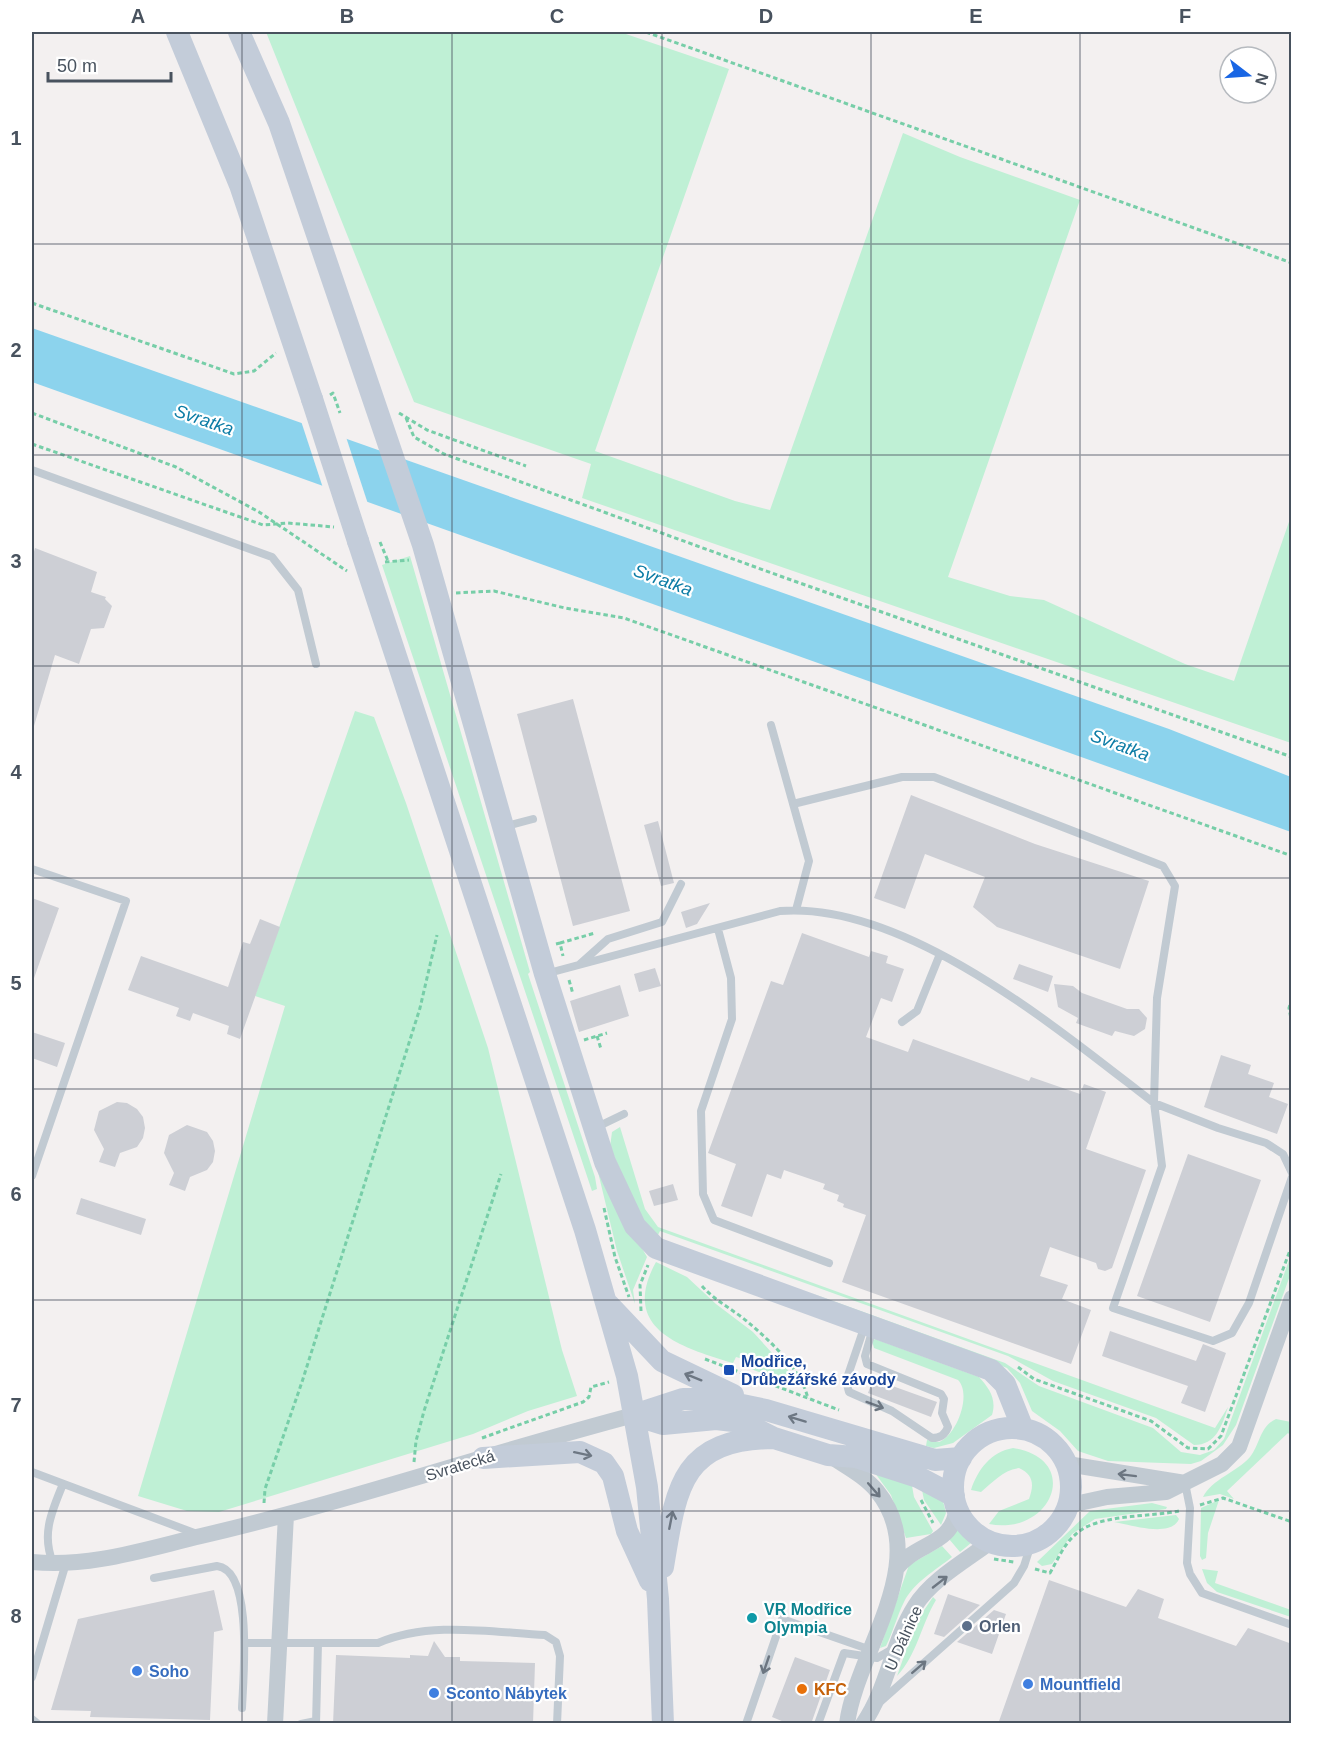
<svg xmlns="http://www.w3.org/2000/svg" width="1323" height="1755" viewBox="0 0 1323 1755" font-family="Helvetica,sans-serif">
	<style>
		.green { fill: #bff0d5 }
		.water { fill: #8cd3ed }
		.pier { fill: #f3f0f0 }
		.building { fill: #cdcfd5 }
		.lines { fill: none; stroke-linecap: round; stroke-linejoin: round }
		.path { stroke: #77cea8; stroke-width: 3; stroke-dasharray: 4.5 3; stroke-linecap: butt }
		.lane { stroke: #c1cad2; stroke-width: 8 }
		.street { stroke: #c1cad2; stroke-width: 16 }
		.secondary { stroke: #c3ccd9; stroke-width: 22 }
		.secondary-bridge { stroke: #c3ccd9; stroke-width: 22 }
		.oneway { stroke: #6d7783 }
		.oneway2 { stroke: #6c7681 }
		.grid { fill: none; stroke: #48525e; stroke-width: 1.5; stroke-opacity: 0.55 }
		.transit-dot { fill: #1a4fb4; stroke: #fff; stroke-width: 2 }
		.culture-dot { fill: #0f9aa8; stroke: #fff; stroke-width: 2 }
		.service-dot { fill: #5c6f8a; stroke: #fff; stroke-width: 2 }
		.shop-dot { fill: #3f7fe0; stroke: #fff; stroke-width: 2 }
		.food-dot { fill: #e8710a; stroke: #fff; stroke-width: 2 }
		.labels { text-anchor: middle; stroke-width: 4.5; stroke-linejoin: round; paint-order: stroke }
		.transit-label { font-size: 16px; font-weight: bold; fill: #164399; stroke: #fff; text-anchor: start }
		.street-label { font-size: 16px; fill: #48525e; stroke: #fff }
		.culture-label { font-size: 16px; font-weight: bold; fill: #0d838f; stroke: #fff; text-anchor: start }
		.service-label { font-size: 16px; font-weight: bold; fill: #4e5e75; stroke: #fff; text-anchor: start }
		.shop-label { font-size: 16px; font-weight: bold; fill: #366cbe; stroke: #fff; text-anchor: start }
		.food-label { font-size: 16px; font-weight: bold; fill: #c56008; stroke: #fff; text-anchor: start }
		.water-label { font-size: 18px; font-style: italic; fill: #0c7ca5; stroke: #fff }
		.neatline { fill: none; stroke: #48525e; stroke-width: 2 }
		.grid-label { font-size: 20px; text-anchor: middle; font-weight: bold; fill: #48525e }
	</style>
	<rect width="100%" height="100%" fill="#f3f0f0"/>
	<path class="green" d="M266 32H620L729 69 595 451 735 501 770 510 903 133 960 157 1080 200 948 577 1010 596 1044 600 1185 664 1234 681 1291 516V743L582 498 591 464 414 402Z
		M410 556 530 972 528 974 595 1177 597 1189 592 1191 382 565Z
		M355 711 374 717 406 803 488 1048 562 1350 577 1396 528 1411 473 1434 219 1512 187 1511 138 1496 285 1006 255 996Z
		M620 1127 645 1209 658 1227 1215 1428 1228 1407C1222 1426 1216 1445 1194 1445L1156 1418 1053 1381 1008 1356 660 1231 656 1239 644 1224 610 1147 612 1132Z
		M598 1172 647 1257 633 1290 635 1304 617 1251Z
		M1291 1255 1292 1270 1236 1425 1223 1445 1201 1461 1191 1464 1108 1461 1078 1451 1060 1431 1032 1411 1020 1383 1007 1368 808 1292 1005 1363 1039 1386 1153 1428 1181 1452 1200 1455 1214 1450 1224 1439Z
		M656 1262 687 1277 716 1304 753 1332 794 1377 799 1387 751 1369 753 1362 736 1357 733 1363C681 1347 619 1329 656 1262Z
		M875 1339 979 1377C989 1388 997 1399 992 1415L953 1443 934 1448 926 1446 927 1440 939 1442C957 1435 972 1394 958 1380L874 1348 872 1341Z
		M1276 1419 1291 1422V1436L1288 1433 1227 1491 1234 1499 1220 1494 1203 1497C1212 1479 1237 1472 1250 1457 1260 1444 1260 1426 1276 1419Z
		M1013 1448C1083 1459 1052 1536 989 1524L999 1511 1029 1499C1034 1485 1034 1475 1019 1468 1003 1470 993 1482 981 1492L971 1490C978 1469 991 1452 1013 1448Z
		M875 1473 911 1480 914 1497 933 1531 931 1534 906 1538 891 1495Z
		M921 1485 942 1497 946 1513 941 1525 924 1500Z
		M1219 1500 1208 1533 1206 1558 1202 1560 1200 1556 1201 1508Z
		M1152 1503 1167 1507 1166 1509 1095 1519 1072 1534 1052 1564 1042 1566 1037 1562 1090 1511Z
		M1176 1515 1179 1519C1171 1538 1131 1525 1114 1522Z
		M959 1528 971 1543 960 1552 949 1539Z
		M942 1546 952 1557C936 1570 913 1583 904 1602 897 1616 893 1632 886 1646L880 1648 909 1565Z
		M1202 1569 1218 1571 1215 1583 1291 1610V1617L1217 1592 1207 1583Z
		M933 1597 936 1600C921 1625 917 1655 897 1676L916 1622Z"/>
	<path class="water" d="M32 328 1169 729 1291 777V832L32 382Z"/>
	<path class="pier" d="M301 421 346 437 368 504 323 488Z"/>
	<path class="building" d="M35 548 97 572 91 592 106 597 105 599 112 606 104 628 91 629 79 664 55 655 34 726H32V559Z
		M573 699 630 911 573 926 517 714Z
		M911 795 1035 844 1149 881 1120 969 997 927 973 907 985 877 925 854 905 909 874 898Z
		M658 821 674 883 661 886 644 825Z
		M32 898 59 908 33 981H32Z
		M710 903 697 924 686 928 681 912Z
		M260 919 280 927 240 1039 227 1034 229 1026 193 1013 190 1021 176 1016 179 1008 128 990 141 956 228 987 243 942 250 944Z
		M802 933 869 957 871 951 888 956 886 963 904 969 892 1002 881 998 866 1037 908 1052 913 1039 1029 1081 1031 1077 1080 1094 1084 1084 1106 1092 1086 1149 1146 1170 1112 1268 1105 1271 1098 1269 1096 1263 1050 1247 1040 1276 1068 1285 1062 1299 1091 1310 1071 1364 842 1282 866 1215 843 1207 844 1204 837 1201 839 1195 823 1189 825 1184 784 1170 781 1179 767 1174 752 1217 721 1206 736 1164 708 1153 771 981 783 985Z
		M1019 964 1053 976 1048 992 1013 979Z
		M655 968 661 986 639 992 634 974Z
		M1054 984 1073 986 1082 993 1127 1009H1139L1147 1018 1145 1029 1134 1036 1115 1031 1112 1036 1076 1023 1078 1018 1058 1007Z
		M620 985 629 1016 579 1032 570 1001Z
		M32 1032 65 1043 57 1067 32 1058Z
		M1221 1055 1251 1065 1248 1074 1274 1083 1269 1097 1288 1104 1277 1134 1204 1107Z
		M117 1102 127 1103 137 1109 143 1117 145 1128 143 1138 137 1147 120 1153 115 1167 99 1162 104 1149 94 1130 99 1111Z
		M187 1125 207 1132 213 1141 215 1151 213 1162 207 1170 190 1177 185 1191 169 1185 174 1173 164 1153 169 1135Z
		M1188 1154 1261 1180 1210 1322 1137 1296Z
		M673 1184 678 1200 654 1206 649 1191Z
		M81 1198 146 1219 141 1235 76 1214Z
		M1110 1331 1196 1361 1203 1344 1226 1353 1205 1412 1181 1403 1188 1386 1102 1356Z
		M873 1379 937 1402 931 1417 868 1393Z
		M1049 1580 1126 1607 1138 1589 1164 1599 1158 1618 1236 1646 1248 1628 1292 1644V1724H998Z
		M214 1590 223 1630 214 1632 210 1720 90 1717 91 1711 51 1710 78 1619Z
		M948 1594 980 1605 944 1637 934 1634Z
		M994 1610 1006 1614 992 1654 957 1642Z
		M434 1641 445 1657H460V1661L535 1663 533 1724H333L336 1655 410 1658V1655L428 1656Z
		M795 1657 830 1670 811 1724H789L772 1717Z"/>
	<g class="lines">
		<path class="path" d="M646 32 1292 263
			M32 303 234 374 254 371 276 353
			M330 395 333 393 340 413
			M32 413 176 467 259 512 347 571
			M399 413 427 430 526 466
			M406 418 414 437 444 454 780 576 1292 757
			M32 444 263 525 288 523 334 527
			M380 542 388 561
			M385 562 409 560
			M456 593 494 591 565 608 624 618 1292 856
			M560 943 595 933
			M556 944 560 943 563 956
			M569 980 573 994
			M1292 998 1289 1008 1292 1024
			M597 1036 601 1049
			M584 1040 607 1033
			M604 1208 615 1257 629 1297
			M702 1286C715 1301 734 1310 749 1323 771 1342 802 1370 808 1399
			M641 1311 640 1285 648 1265
			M705 1359 839 1410
			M1018 1367 1034 1379 1151 1421 1188 1448 1208 1449 1221 1436 1292 1245
			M482 1438 583 1402 589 1397 591 1387 609 1382
			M414 1462 416 1441 424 1411 501 1174
			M921 1500 933 1523
			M264 1503 265 1489 302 1382 420 1008 437 935
			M1200 1505 1223 1498 1292 1522
			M994 1559 1014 1562
			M1035 1569 1050 1573C1058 1559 1064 1544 1076 1534 1097 1514 1151 1517 1179 1511"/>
		<path class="lane" d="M32 470 272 557 298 590 316 664
			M771 725 809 861 796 910
			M793 804 902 777H934L1163 866 1175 886 1157 998 1154 1103 1218 1128 1266 1143 1283 1154 1292 1173
			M503 827 533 819
			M32 869 126 901 32 1176
			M718 929 731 978 732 1019 701 1111 703 1194 714 1220 829 1263
			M580 964 608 939 662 922 681 884
			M545 974 780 911C906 901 1059 1030 1154 1103L1162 1166 1113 1308 1213 1341 1232 1333 1249 1303 1292 1177
			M902 1022 917 1011 940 954
			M595 1128 624 1114
			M865 1325 846 1381 849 1392 892 1411 932 1438C940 1438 945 1435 948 1427L942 1413 944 1399 941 1394 867 1364 865 1356 873 1328
			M32 1472 197 1534
			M1185 1483 1190 1508 1187 1563 1190 1574 1202 1593 1292 1625
			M53 1563C41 1534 52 1511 63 1484
			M154 1578 217 1566C254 1570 243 1680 242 1708
			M245 1643H378C429 1621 490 1632 545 1635L556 1642 560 1656 557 1724
			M32 1677 66 1563
			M880 1702 1014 1583 1024 1566 1032 1541
			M32 1719 38 1724
			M301 1724 316 1721
			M316 1724 318 1643
			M746 1724 782 1619 871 1650
			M818 1724 844 1653 877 1658 891 1650"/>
		<path class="street" d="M829 1455C845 1466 865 1476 877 1491 934 1561 856 1652 847 1724
			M1067 1464 1185 1483
			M1070 1505 1107 1497 1166 1492 1222 1464 1239 1447 1292 1298
			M32 1562C89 1568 146 1549 201 1536 347 1502 489 1453 634 1415
			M896 1569C917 1541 951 1547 957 1509
			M275 1724 286 1515
			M863 1724C888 1688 892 1642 915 1606 931 1580 965 1561 989 1543"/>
		<path class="secondary" d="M177 32 240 185 312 399
			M239 32 279 123 423 545 545 974 605 1162 635 1226 656 1248 991 1370 1005 1384 1023 1429
			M358 541 585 1230 627 1376 647 1487 658 1599 663 1724
			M609 1305 662 1361 733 1395
			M634 1415 683 1399H713L766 1410 935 1460 961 1458
			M634 1415 663 1424 716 1419 742 1422 774 1438 828 1455 856 1457 918 1477 954 1496
			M953 1487a59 59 0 1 1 118 0a59 59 0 1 1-118 0Z
			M483 1458 580 1452 604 1463 613 1476 627 1531 650 1581
			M663 1567C676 1489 680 1439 773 1438"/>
		<path class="secondary-bridge" d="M312 399 358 541"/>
	</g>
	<defs><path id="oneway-shaft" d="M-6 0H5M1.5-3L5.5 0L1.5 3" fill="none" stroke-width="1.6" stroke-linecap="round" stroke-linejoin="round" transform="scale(1.5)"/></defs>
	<g class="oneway">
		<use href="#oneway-shaft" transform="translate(693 1377) rotate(-158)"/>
		<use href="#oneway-shaft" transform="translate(797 1419) rotate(-163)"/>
		<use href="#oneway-shaft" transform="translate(583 1454) rotate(12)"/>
		<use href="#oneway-shaft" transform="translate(671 1520) rotate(-79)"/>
	</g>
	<g class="oneway2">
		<use href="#oneway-shaft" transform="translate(875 1405) rotate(20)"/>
		<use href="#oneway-shaft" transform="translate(1127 1475) rotate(-173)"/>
		<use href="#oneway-shaft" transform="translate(874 1490) rotate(49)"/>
		<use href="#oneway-shaft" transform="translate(940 1582) rotate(-38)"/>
		<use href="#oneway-shaft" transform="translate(766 1665) rotate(109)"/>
		<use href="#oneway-shaft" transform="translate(919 1667) rotate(-41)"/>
	</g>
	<path class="grid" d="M242 32V1724M452 32V1724M662 32V1724M871 32V1724M1080 32V1724M32 244H1292M32 455H1292M32 666H1292M32 878H1292M32 1089H1292M32 1300H1292M32 1511H1292"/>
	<rect class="transit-dot" x="723" y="1364" width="12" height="12" rx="3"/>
	<circle class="culture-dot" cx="752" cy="1618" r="6"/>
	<circle class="service-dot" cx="967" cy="1626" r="6"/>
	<g class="shop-dot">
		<circle cx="137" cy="1671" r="6"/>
		<circle cx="1028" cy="1684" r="6"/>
		<circle cx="434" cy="1693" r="6"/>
	</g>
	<circle class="food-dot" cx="802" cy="1689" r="6"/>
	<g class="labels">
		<g class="transit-label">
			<text x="741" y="1367">Modřice,<tspan x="741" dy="18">Drůbežářské závody</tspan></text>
		</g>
		<g class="street-label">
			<text transform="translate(460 1465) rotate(-17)" y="6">Svratecká</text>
			<text transform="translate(903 1638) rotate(-66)" y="6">U Dálnice</text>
		</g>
		<g class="culture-label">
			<text x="764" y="1615">VR Modřice<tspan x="764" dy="18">Olympia</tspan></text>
		</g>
		<g class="service-label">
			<text x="979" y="1632">Orlen</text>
		</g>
		<g class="shop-label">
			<text x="149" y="1677">Soho</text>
			<text x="1040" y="1690">Mountfield</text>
			<text x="446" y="1699">Sconto Nábytek</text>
		</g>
		<g class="food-label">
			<text x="814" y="1695">KFC</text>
		</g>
		<g class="water-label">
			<text transform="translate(204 420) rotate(19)" y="6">Svratka</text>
			<text transform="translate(663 580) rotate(20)" y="6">Svratka</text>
			<text transform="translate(1120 745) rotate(20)" y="6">Svratka</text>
		</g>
	</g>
	<rect width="1323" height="1755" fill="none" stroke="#ffffff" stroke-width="66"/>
	<g transform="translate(1248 75) rotate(107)"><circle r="28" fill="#ffffff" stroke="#b6babf" stroke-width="1.5"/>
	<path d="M0-4.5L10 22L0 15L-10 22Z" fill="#1966e4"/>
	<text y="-9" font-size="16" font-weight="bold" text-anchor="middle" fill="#48525e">N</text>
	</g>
	<path d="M48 72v9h123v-9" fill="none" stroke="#48525e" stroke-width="3"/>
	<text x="57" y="72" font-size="18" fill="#48525e" stroke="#ffffff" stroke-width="4.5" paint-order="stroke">50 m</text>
	<rect x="33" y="33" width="1257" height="1689" class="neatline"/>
	<g class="grid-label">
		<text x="138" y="23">A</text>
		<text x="347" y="23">B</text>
		<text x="557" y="23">C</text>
		<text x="766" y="23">D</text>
		<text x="976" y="23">E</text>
		<text x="1185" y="23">F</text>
		<text x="16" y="145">1</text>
		<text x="16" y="357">2</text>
		<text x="16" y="568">3</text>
		<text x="16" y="779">4</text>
		<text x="16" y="990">5</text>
		<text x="16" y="1201">6</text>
		<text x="16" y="1412">7</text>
		<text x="16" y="1623">8</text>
	</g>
</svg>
